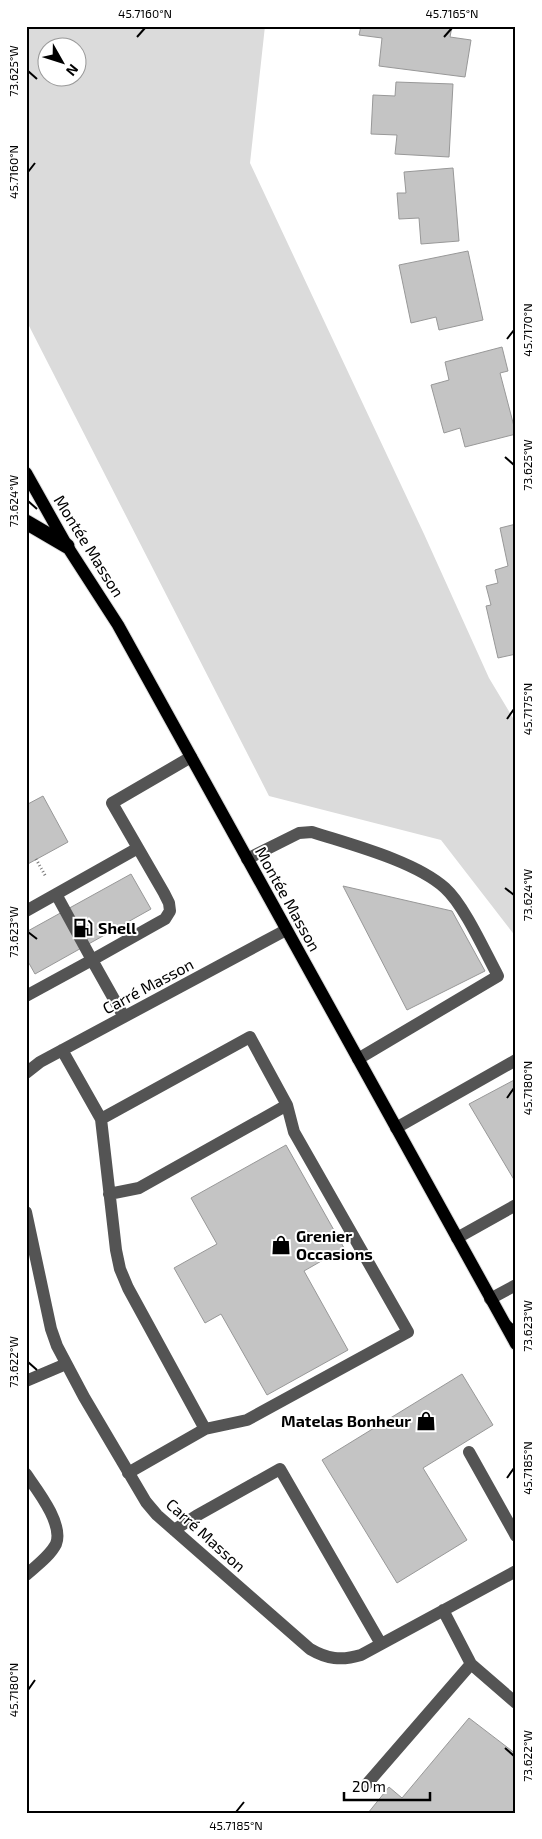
<svg xmlns="http://www.w3.org/2000/svg" width="542" height="1839" viewBox="0 0 542 1839" font-family="'Exo 2',sans-serif">
	<style>
		.green { fill: #dbdbdb; fill-rule: evenodd }
		.building { fill: #c4c4c4; stroke: #989898 }
		.lines { fill: none; stroke-linecap: round; stroke-linejoin: round }
		.major-casing { stroke: #dbdbdb; stroke-width: 14 }
		.highway-casing { stroke: #dbdbdb; stroke-width: 17 }
		.path { stroke: #767676; stroke-width: 3; stroke-dasharray: 1 2.5; stroke-linecap: butt }
		.minor { stroke: #545454; stroke-width: 12 }
		.major { stroke: #000; stroke-width: 12 }
		.highway { stroke: #000; stroke-width: 15 }
		.ticks { fill: none; stroke: #000; stroke-width: 2 }
		.labels { text-anchor: middle; stroke-width: 4; stroke-linejoin: round; paint-order: stroke }
		.street-label { font-size: 16px; fill: #000; stroke: #fff }
		.poi-label { font-size: 16px; font-weight: bold; fill: #000; stroke: #fff; text-anchor: start }
		.neatline { fill: none; stroke: #000; stroke-width: 2 }
		.ticks-label { font-size: 12px; text-anchor: middle; fill: #000 }
	</style>
	<rect width="100%" height="100%" fill="#fff"/>
	<path class="green" d="M26 26H265L250 163 424 534 489 678 516 723V937L441 840 269 796 26 320ZM48 48H78V78H48Z"/>
	<path class="building" d="M361 26H452L450 37 471 40 465 77 379 66 382 38 359 35Z
		M396 82 453 84 449 157 395 154 397 135 371 134 373 95 395 96Z
		M453 168 459 241 421 244 419 218 399 219 397 193H406L404 172Z
		M468 251 483 320 439 330 436 317 411 323 399 265Z
		M502 347 508 371 500 373 516 434 465 447 460 428 444 433 431 385 449 380 445 362Z
		M516 524V654L498 658 486 606 491 605 486 586 498 583 495 570 508 566 500 528Z
		M43 796 68 842 26 865V805Z
		M131 874 151 909 35 974 26 958V932Z
		M343 886 452 911 485 971 407 1010Z
		M516 1079V1183L469 1104Z
		M286 1145 344 1248 304 1271 348 1350 267 1395 221 1314 205 1323 174 1268 217 1244 191 1198Z
		M462 1374 493 1425 423 1468 467 1540 397 1583 322 1460Z
		M469 1718 516 1754V1813H368L389 1787 402 1798Z"/>
	<g class="lines">
		<defs>
			<path id="major" d="M26 473 67 546 118 625 516 1344"/>
			<path id="highway" d="M26 522 67 546"/>
		</defs>
		<use href="#major" class="major-casing"/>
		<use href="#highway" class="highway-casing"/>
		<path class="path" d="M36 859 46 877"/>
		<path class="minor" d="M247 859 299 833 312 832C352 845 415 861 445 888 464 905 485 952 498 976L358 1059
			M26 911 138 848
			M26 996 92 960 56 894
			M124 1017 92 960 156 924 165 919 170 911 169 903 164 893 112 803 191 757
			M62 1050 101 1119 250 1037 287 1105 139 1188 109 1194
			M26 1073 40 1062 286 930
			M101 1119 116 1250 120 1269 128 1288 205 1429 128 1473
			M396 1128 516 1060
			M26 1212 51 1329 57 1346 84 1397 146 1502 157 1515 310 1649C327 1659 341 1661 361 1655L516 1571
			M457 1238 516 1205
			M490 1299 516 1285
			M26 1381 66 1364
			M205 1429 247 1420 408 1332 294 1132 287 1105
			M469 1452 516 1536
			M26 1474C37 1490 64 1524 56 1544 50 1556 36 1566 26 1575
			M174 1530 196 1516 280 1469 381 1644
			M471 1664 516 1703
			M366 1785 471 1664 443 1610"/>
		<use href="#major" class="major"/>
		<use href="#highway" class="highway"/>
	</g>
	<path class="ticks" d="M137 37 145 28M444 37 452 28M28 71 37 79M28 172 35 163M507 339 514 330M505 457 514 465M28 501 37 509M507 719 514 709M505 888 514 895M28 932 37 939M507 1098 514 1088M505 1318 514 1326M28 1362 37 1370M507 1478 514 1468M28 1690 35 1680M505 1748 514 1756M236 1812 244 1802"/>
	<defs>
		<symbol id="fuel-bare" viewBox="-9 -9 18 18"><path d="M-5.5-6h7V0h2V4h1.3V-2.5L3-4.5l.8-.8L6-3V5H2.5V1h-1V6h-7ZM-4.2-4.7v3.2H.2V-4.7Z" fill="#000" stroke="#fff" stroke-width="2.5" paint-order="stroke"/></symbol>
		<symbol id="shop-bare" viewBox="-9 -9 18 18"><path d="M-5-2.5h2.3a2.7 3.5 0 0 1 5.4 0H5L5.5 6h-11ZM-1.5-2.5h3a1.5 2.3 0 0 0-3 0Z" fill="#000" stroke="#fff" stroke-width="2.5" paint-order="stroke"/></symbol>
	</defs>
	<g fill-rule="evenodd">
		<use href="#fuel-bare" x="69" y="914" width="28" height="28"/>
		<use href="#shop-bare" x="267" y="1231" width="28" height="28"/>
		<use href="#shop-bare" x="412" y="1407" width="28" height="28"/>
	</g>
	<g class="labels">
		<g class="street-label">
			<text transform="translate(89 546) rotate(58)" y="6">Montée Masson</text>
			<text transform="translate(288 899) rotate(61)" y="6">Montée Masson</text>
			<text transform="translate(148 986) rotate(-28)" y="6">Carré Masson</text>
			<text transform="translate(206 1535) rotate(42)" y="6">Carré Masson</text>
		</g>
		<g class="poi-label">
			<text x="98" y="934">Shell</text>
			<text x="296" y="1242">Grenier<tspan x="296" dy="18">Occasions</tspan></text>
			<text x="411" y="1427" text-anchor="end">Matelas Bonheur</text>
		</g>
	</g>
	<rect width="542" height="1839" fill="none" stroke="#ffffff" stroke-width="55"/>
	<g transform="translate(62 62) rotate(129)"><circle r="24" fill="#ffffff" stroke="#999999"/>
	<path d="M0-4L9 19L0 12L-9 19Z" fill="#000000"/>
	<text y="-8" font-size="14" font-weight="bold" text-anchor="middle" fill="#000000">N</text>
	</g>
	<path d="M344 1792v8h86v-8" fill="none" stroke="#000000" stroke-width="2.5"/>
	<text x="352" y="1792" font-size="15" fill="#000000" stroke="#ffffff" stroke-width="4" paint-order="stroke">20 m</text>
	<rect x="28" y="28" width="486" height="1784" class="neatline"/>
	<g class="ticks-label">
		<text x="145" y="18">45.7160°N</text>
		<text x="452" y="18">45.7165°N</text>
		<text transform="translate(14 71) rotate(-90)" y="4">73.625°W</text>
		<text transform="translate(14 172) rotate(-90)" y="4">45.7160°N</text>
		<text transform="translate(528 330) rotate(-90)" y="4">45.7170°N</text>
		<text transform="translate(528 465) rotate(-90)" y="4">73.625°W</text>
		<text transform="translate(14 501) rotate(-90)" y="4">73.624°W</text>
		<text transform="translate(528 709) rotate(-90)" y="4">45.7175°N</text>
		<text transform="translate(528 895) rotate(-90)" y="4">73.624°W</text>
		<text transform="translate(14 932) rotate(-90)" y="4">73.623°W</text>
		<text transform="translate(528 1088) rotate(-90)" y="4">45.7180°N</text>
		<text transform="translate(528 1326) rotate(-90)" y="4">73.623°W</text>
		<text transform="translate(14 1362) rotate(-90)" y="4">73.622°W</text>
		<text transform="translate(528 1468) rotate(-90)" y="4">45.7185°N</text>
		<text transform="translate(14 1690) rotate(-90)" y="4">45.7180°N</text>
		<text transform="translate(528 1756) rotate(-90)" y="4">73.622°W</text>
		<text x="236" y="1830">45.7185°N</text>
	</g>
</svg>
